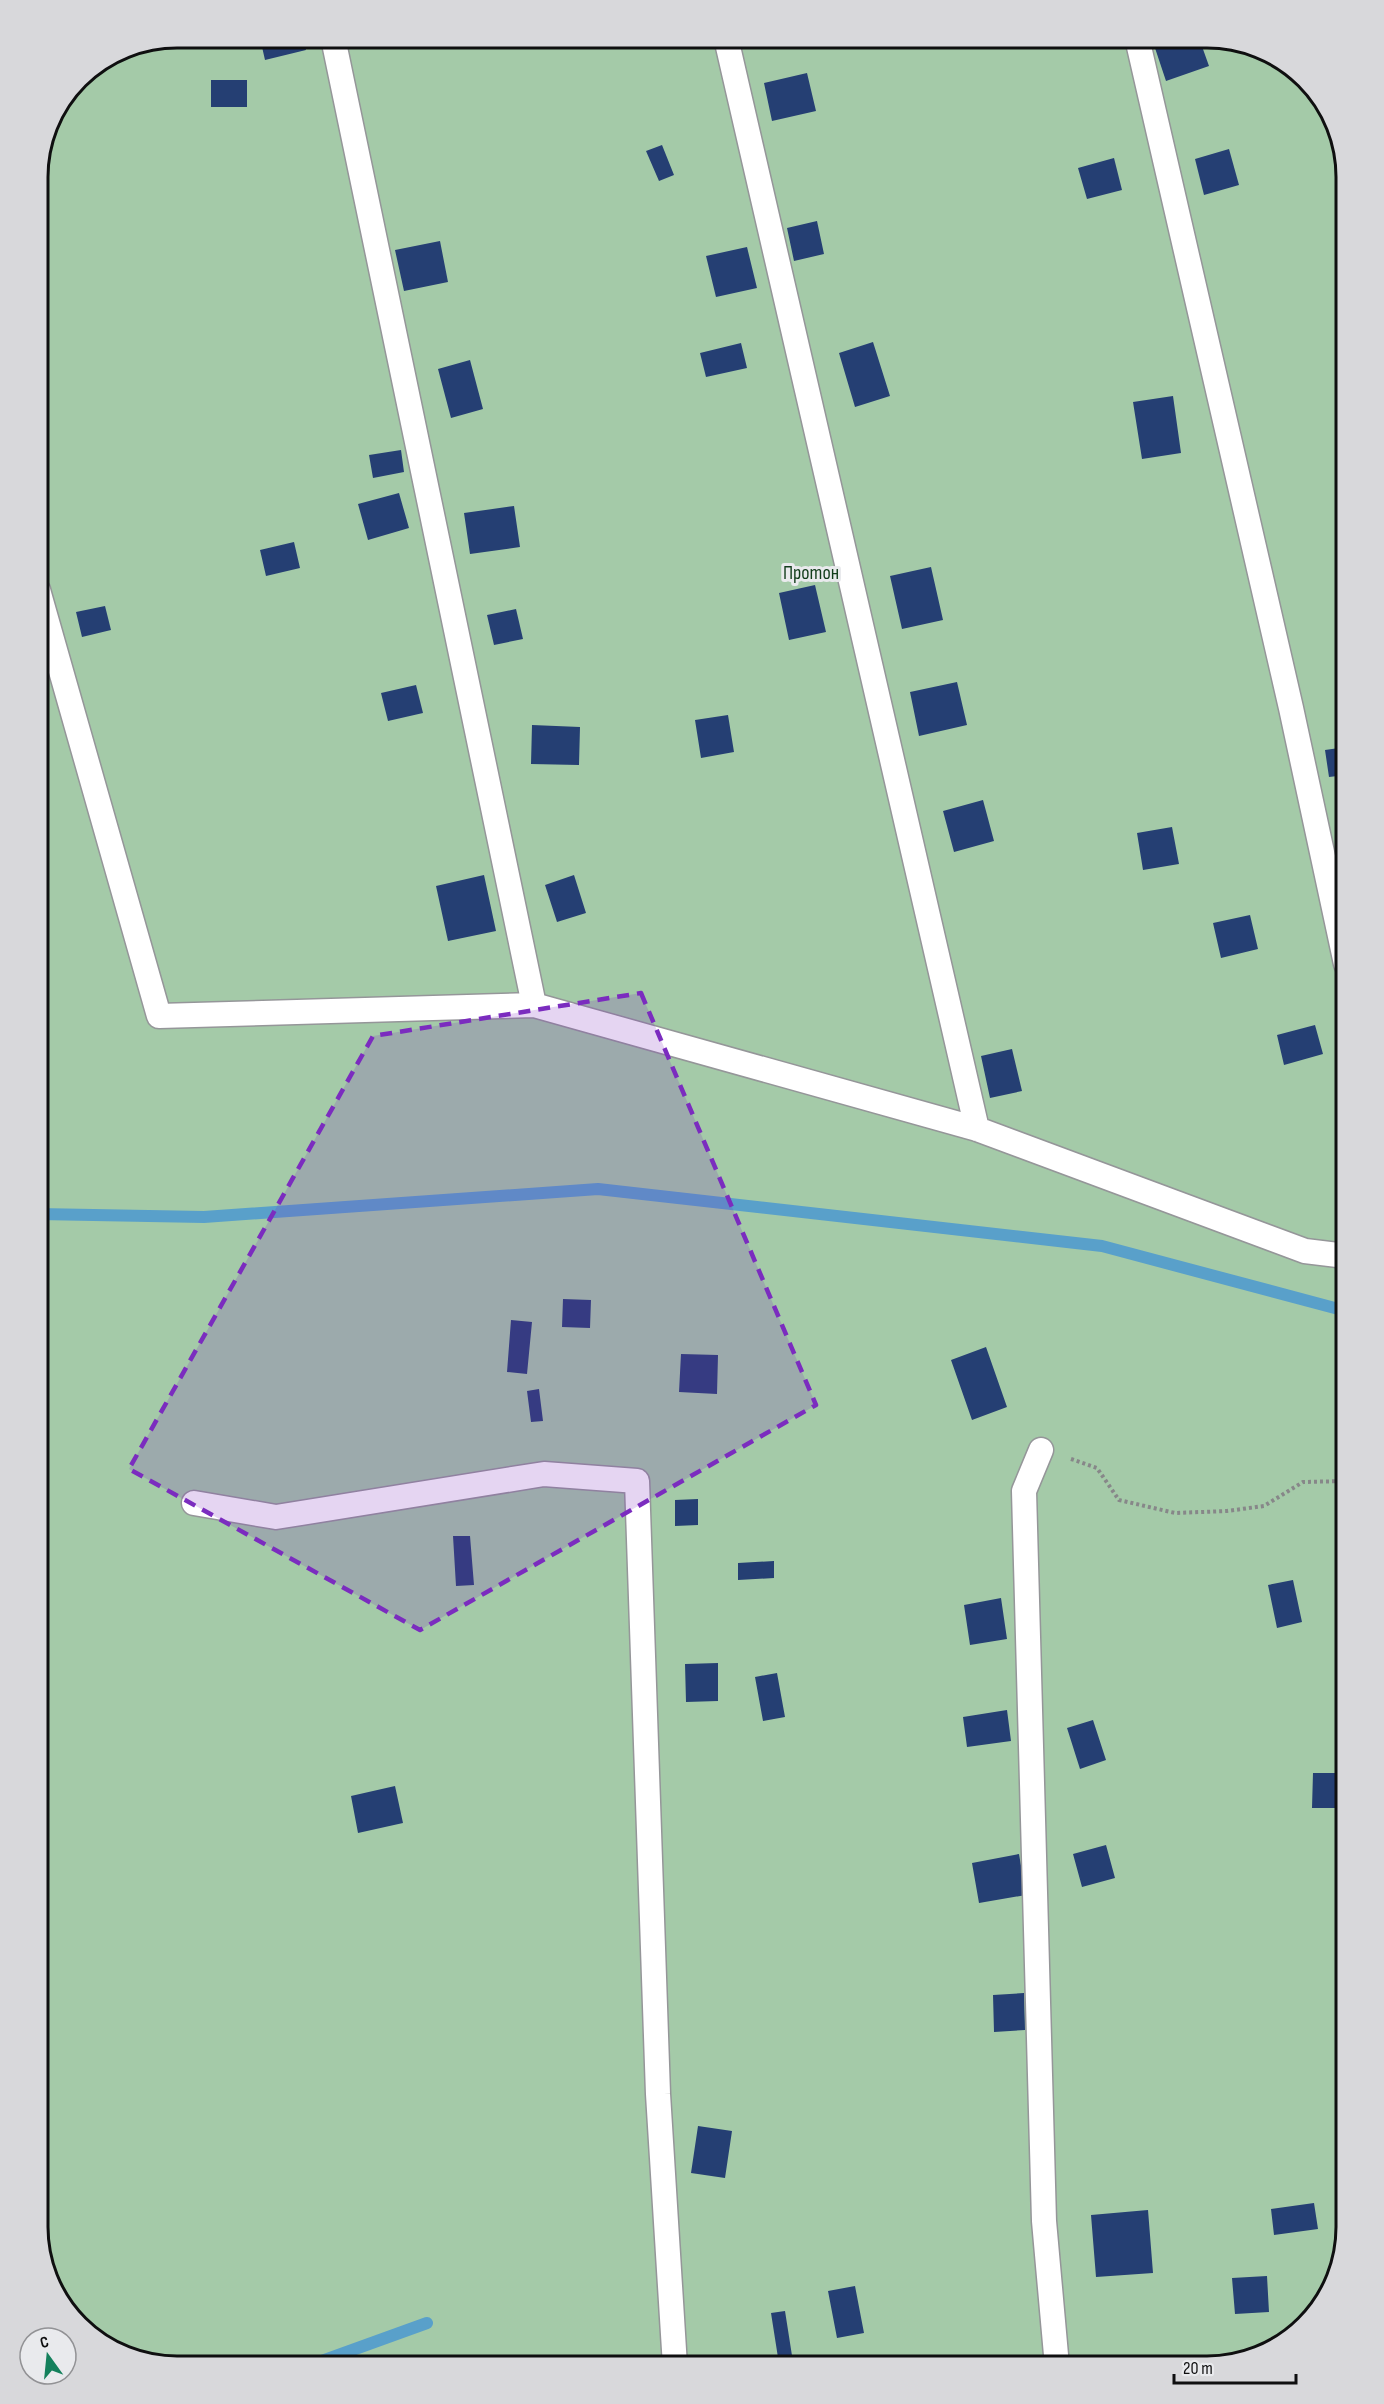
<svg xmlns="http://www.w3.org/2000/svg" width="1384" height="2404" viewBox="0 0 1384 2404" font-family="'Sofia Sans Condensed',sans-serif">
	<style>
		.green { fill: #a4caa8 }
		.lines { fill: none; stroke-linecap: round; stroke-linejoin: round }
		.stream { stroke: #59a0ca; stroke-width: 12 }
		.building { fill: #253f73 }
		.service-casing { stroke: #959699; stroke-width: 27 }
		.path { stroke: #878789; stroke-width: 4; stroke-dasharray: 3 3; stroke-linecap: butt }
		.service { stroke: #fff; stroke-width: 24 }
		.marked { fill: #7b2cbf; fill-opacity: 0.2; stroke: #7b2cbf; stroke-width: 4.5; stroke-dasharray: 12 8; stroke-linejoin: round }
		.labels { text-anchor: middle; stroke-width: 6; stroke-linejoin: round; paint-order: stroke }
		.park-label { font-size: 20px; fill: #123d1b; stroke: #e9eaed }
		.rim { fill: none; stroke: #0f0f10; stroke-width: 3 }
	</style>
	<rect width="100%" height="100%" fill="#e9eaed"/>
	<path class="green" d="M177 38H1217L1285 61 1332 116 1346 177V2228L1323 2304 1268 2352 1207 2366H168L99 2343 52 2288 38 2227V168L48 123 79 78 124 48Z"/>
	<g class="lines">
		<path class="stream" d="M38 1214 204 1217 598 1189 1102 1246 1346 1311
			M308 2366 427 2323"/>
	</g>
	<path class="building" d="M260 38H303L306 50 265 60Z
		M865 38H901L868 49Z
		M1176 38H1199L1209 66 1166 81 1154 45Z
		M807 73 816 111 772 121 764 83Z
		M211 80H247V107H211Z
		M662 145 674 175 659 181 646 151Z
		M1229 149 1239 185 1204 195 1195 159Z
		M1114 158 1122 190 1087 199 1078 168Z
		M817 221 824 254 794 261 787 228Z
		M440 241 448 282 404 291 395 250Z
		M747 247 757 288 716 297 706 256Z
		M873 342 890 396 855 407 839 353Z
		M741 343 747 368 706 377 700 353Z
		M470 360 483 409 451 418 438 369Z
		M1173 396 1181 453 1142 459 1133 402Z
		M401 450 404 472 373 478 369 455Z
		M399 493 409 528 368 540 358 504Z
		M514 506 520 547 470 554 464 513Z
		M294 542 300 568 266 576 260 550Z
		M931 567 943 620 902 629 890 576Z
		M815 585 826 632 789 640 779 593Z
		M105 606 111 630 82 637 76 612Z
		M516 609 523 639 494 645 487 615Z
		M957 682 967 725 919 736 910 692Z
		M416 685 423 713 388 721 381 693Z
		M728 715 734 752 701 758 695 720Z
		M532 725 580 727 579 765 531 764Z
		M1346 747V775L1329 777 1325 750Z
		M983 800 994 841 954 852 943 811Z
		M1172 827 1179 864 1143 870 1137 833Z
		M484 875 496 931 448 941 436 886Z
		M574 875 586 913 557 922 545 885Z
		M1250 915 1258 949 1221 958 1213 923Z
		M1315 1025 1323 1054 1284 1065 1277 1035Z
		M1012 1049 1022 1091 990 1098 981 1056Z
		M563 1299 591 1300 590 1328 562 1327Z
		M511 1320 532 1322 527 1374 507 1372Z
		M986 1347 1007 1407 972 1420 951 1360Z
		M681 1354 718 1355 717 1394 679 1392Z
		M539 1389 543 1421 531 1422 527 1391Z
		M698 1499V1525L675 1526V1500Z
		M453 1536H470L474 1585 456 1586Z
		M774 1561V1578L738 1580V1563Z
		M1293 1580 1302 1622 1277 1628 1268 1585Z
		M1001 1598 1007 1639 970 1645 964 1605Z
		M718 1663V1701L686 1702 685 1664Z
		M777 1673 785 1717 763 1721 755 1677Z
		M1007 1710 1011 1741 967 1747 963 1717Z
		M1093 1720 1106 1760 1080 1769 1067 1728Z
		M1313 1773H1346V1808H1312Z
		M395 1786 403 1823 358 1833 351 1796Z
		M1106 1845 1115 1878 1082 1887 1073 1854Z
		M1019 1854 1026 1895 979 1903 972 1863Z
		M1024 1993 1025 2030 994 2032 993 1995Z
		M698 2126 732 2131 725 2178 691 2173Z
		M1314 2203 1318 2229 1274 2235 1271 2209Z
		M1148 2210 1153 2273 1096 2277 1091 2215Z
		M1267 2276 1269 2312 1235 2314 1232 2278Z
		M855 2286 864 2333 837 2338 828 2291Z
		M785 2311 793 2362 779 2364 771 2313Z
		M580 2357 581 2366H551L550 2361Z"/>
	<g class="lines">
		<defs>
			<path id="service" d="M726 38 977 1129
				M1137 38 1291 708 1346 964
				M38 590 159 1016 534 1005 333 38
				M534 1005 977 1129 1305 1251 1346 1256
				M1041 1450 1024 1491 1044 2221 1057 2366
				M194 1503 276 1517 544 1474 637 1481 658 2094 675 2366"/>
		</defs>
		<use href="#service" class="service-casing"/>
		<path class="path" d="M1071 1459 1097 1468 1119 1500 1175 1513 1227 1511 1264 1506 1303 1482 1346 1481"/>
		<use href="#service" class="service"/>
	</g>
	<path class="marked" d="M641 993 816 1405 420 1630 129 1469 373 1036Z"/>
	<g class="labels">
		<g class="park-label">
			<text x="811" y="579">Протон</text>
		</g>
	</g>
	<path d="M0 0H1384V2404H0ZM177 48H1207A129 129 0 0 1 1336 177V2227A129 129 0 0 1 1207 2356H177A129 129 0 0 1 48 2227V177A129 129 0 0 1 177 48Z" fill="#d8d8db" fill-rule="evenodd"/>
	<path class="rim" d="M177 48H1207A129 129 0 0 1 1336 177V2227A129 129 0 0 1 1207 2356H177A129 129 0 0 1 48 2227V177A129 129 0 0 1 177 48Z"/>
	<g transform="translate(48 2356) rotate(345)"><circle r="28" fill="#e9eaed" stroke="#929295" stroke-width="1.5"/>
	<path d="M0-4.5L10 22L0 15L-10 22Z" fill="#14805c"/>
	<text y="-9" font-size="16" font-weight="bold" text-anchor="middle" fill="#0f0f10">С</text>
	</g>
	<path d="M1174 2374v9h122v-9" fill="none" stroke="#0f0f10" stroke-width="3"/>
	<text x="1183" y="2374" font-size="18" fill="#0f0f10" stroke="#e9eaed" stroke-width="4.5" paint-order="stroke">20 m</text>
</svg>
